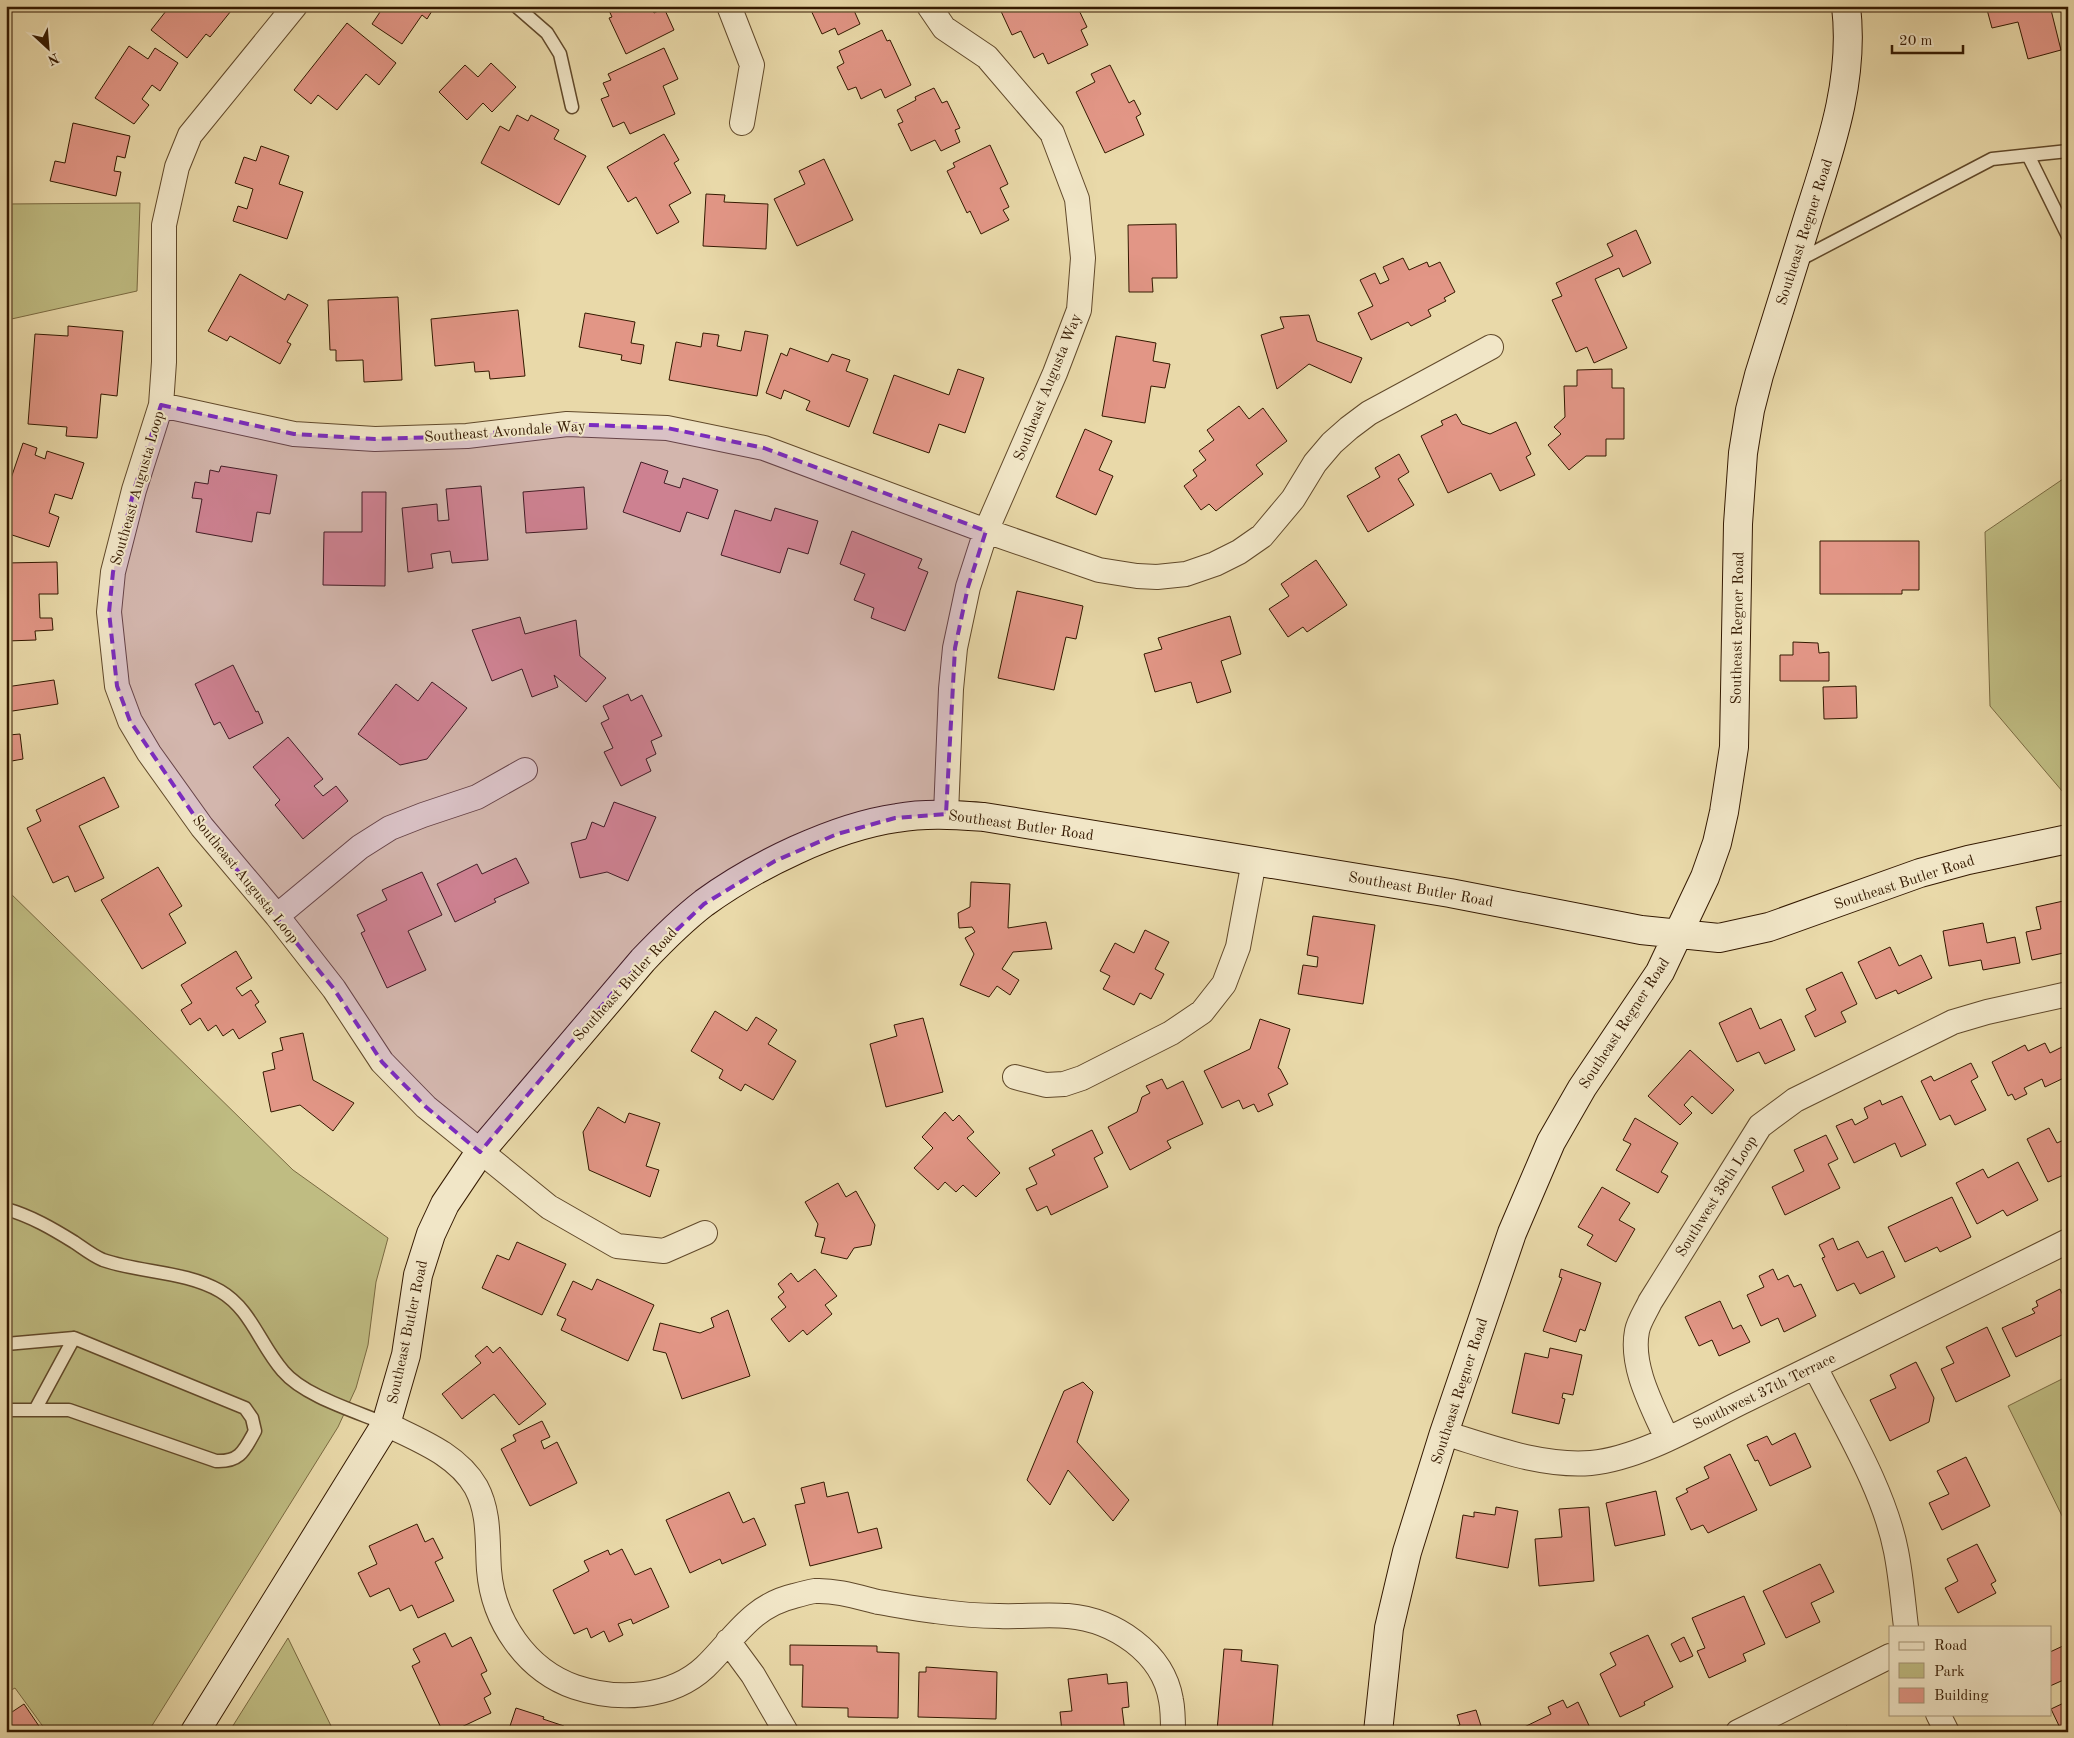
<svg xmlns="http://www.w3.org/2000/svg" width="2074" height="1738" viewBox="0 0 2074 1738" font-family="'Old Standard TT',serif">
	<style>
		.green { fill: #bfbc82; stroke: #7a6a41 }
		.building { fill: #e29686; stroke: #341900 }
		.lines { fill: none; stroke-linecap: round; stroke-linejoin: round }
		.lane-casing { stroke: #61492a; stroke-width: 15 }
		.street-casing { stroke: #61492a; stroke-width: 26 }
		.secondary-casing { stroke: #341900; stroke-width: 30 }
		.lane { stroke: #f1e6c7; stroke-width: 12 }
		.street { stroke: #f1e6c7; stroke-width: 24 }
		.secondary { stroke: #f1e6c7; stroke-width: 28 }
		.marked { fill: #7b2cbf; fill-opacity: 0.2; stroke: #7b2cbf; stroke-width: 4; stroke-dasharray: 10 6; stroke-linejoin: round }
		.labels { text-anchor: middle; stroke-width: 4; stroke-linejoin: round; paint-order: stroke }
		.street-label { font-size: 15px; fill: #341900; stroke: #f1e6c7 }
	</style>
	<rect width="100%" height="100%" fill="#e9d9a9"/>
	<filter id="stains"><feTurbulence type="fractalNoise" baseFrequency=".004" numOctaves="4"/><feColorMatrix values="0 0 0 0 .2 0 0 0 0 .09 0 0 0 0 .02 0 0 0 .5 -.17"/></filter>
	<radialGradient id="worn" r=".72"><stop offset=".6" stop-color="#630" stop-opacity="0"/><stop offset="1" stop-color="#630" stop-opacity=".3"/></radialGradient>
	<path class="green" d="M140 203 137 291 7 320 6 323V204Z
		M2063 479H2068V798L1990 706 1985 532Z
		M6 889 293 1170 388 1238 376 1282 368 1345 356 1388 338 1427 148 1732H47L15 1688 6 1693Z
		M2068 1376V1528L2008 1406Z
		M288 1638 334 1732H229Z"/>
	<path class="building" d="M170 6H235L210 37 206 34 187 58 151 30Z
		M384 6H435L427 19 422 15 402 44 372 24Z
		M607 6H651L654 13 664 8 674 30 626 54 609 18 612 17Z
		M809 6H852L860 24 838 35 835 28 822 34Z
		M1077 6 1087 27 1081 30 1088 45 1048 64 1043 53 1034 58 1021 31 1012 35 999 7Z
		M1986 6H2030L2031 10 2050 6 2061 50 2028 59 2018 22 1992 28Z
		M347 23 396 63 379 85 366 74 337 110 318 95 311 104 294 90Z
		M882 30 887 41 890 40 911 85 885 98 881 89 861 99 856 87 848 90 837 67 844 63 839 51Z
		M129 46 148 59 155 48 178 63 160 91 152 85 142 99 149 105 134 124 95 98Z
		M664 48 678 79 663 86 675 114 630 134 624 122 613 127 601 99 609 96 603 83 611 80 608 74Z
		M491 63 516 87 492 112 483 103 467 120 439 92 465 65 478 77Z
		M1110 65 1129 103 1134 100 1141 114 1136 117 1144 135 1105 153 1076 92 1095 82 1091 74Z
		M934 88 942 103 947 101 960 128 955 130 960 142 941 151 935 140 911 151 898 124 903 122 897 110 916 100 915 97Z
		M517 115 528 121 531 115 559 130 554 139 586 156 559 205 481 163 500 126 509 131Z
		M73 123 130 136 125 158 117 156 114 171 121 172 116 196 50 181 55 161 65 163Z
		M664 134 679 160 674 163 691 193 669 205 679 222 657 234 636 197 628 202 607 167Z
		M990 145 1008 184 1000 188 1009 207 1003 210 1009 220 981 234 970 211 967 213 947 171 955 167 953 163Z
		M261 146 289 156 279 184 303 192 287 239 233 221 238 206 247 209 253 189 235 183 244 157 256 161Z
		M824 159 853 220 797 246 774 199 805 184 799 171Z
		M706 194 725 195 724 202 768 204 766 249 703 246Z
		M1176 224 1177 278H1152L1153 292H1129L1128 225Z
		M1636 230 1651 263 1623 277 1619 268 1595 279 1627 348 1594 363 1587 347 1576 352 1552 300 1562 296 1556 283 1613 256 1607 244Z
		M1403 258 1409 270 1427 262 1429 267 1440 262 1455 292 1444 298 1446 301 1428 310 1431 316 1411 326 1408 322 1371 340 1358 313 1373 306 1360 280 1375 273 1380 284 1389 280 1383 267Z
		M240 274 285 300 288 294 308 305 287 342 291 344 280 364 230 336 227 341 208 331Z
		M398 297 402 380 364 382 363 360 336 361V350H330L328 300Z
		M518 310 525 376 490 379 489 371 475 372 474 362 435 366 431 319Z
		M585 313 635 322 631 343 644 345 641 364 621 360 622 355 579 347Z
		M1309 315 1317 341 1362 358 1351 383 1309 364 1277 389 1261 335 1284 328 1280 317Z
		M68 326 123 331 117 396 101 394 97 438 66 436 67 427 28 424 35 334 68 336Z
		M745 331 768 335 757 396 669 380 676 342 701 347 703 333 719 335 717 346 741 351Z
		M1116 336 1156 343 1153 361 1170 364 1165 388 1151 386 1145 423 1102 416Z
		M790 348 828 362 832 354 850 360 846 371 868 379 849 427 806 410 810 401 784 390 781 399 766 393 781 353 787 356Z
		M958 369 984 378 965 433 939 424 929 453 873 433 894 375 949 395Z
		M1612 369V388H1624V439H1606V456H1586L1569 470 1548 445 1561 434 1554 427 1565 417 1564 386H1577V370Z
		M1239 406 1249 419 1263 408 1287 441 1256 465 1263 474 1216 511 1209 504 1201 510 1184 486 1197 476 1193 470 1206 460 1199 451 1214 440 1207 430Z
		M1456 414 1462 424 1490 434 1516 422 1531 454 1526 457 1535 475 1500 491 1491 473 1448 493 1421 436 1443 425 1441 421Z
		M1085 429 1112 441 1099 470 1113 476 1096 515 1056 497Z
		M23 443 37 448 35 455 45 459 47 451 84 463 72 499 55 494 49 513 59 517 49 547 6 533V493Z
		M1399 454 1409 472 1398 479 1414 505 1368 532 1347 496 1380 477 1375 468Z
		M641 462 668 471 664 483 680 488 683 478 718 490 708 519 687 512 680 532 623 512Z
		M221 466 277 475 270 514 257 512 252 542 196 532 202 499 192 498 195 482 208 484 210 470 219 472Z
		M481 486 488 560 452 563 450 551 431 554 433 568 408 572 402 508 437 504 438 521 449 520 446 489Z
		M584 487 587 529 526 533 523 492Z
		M362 492H386L385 586 323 585 324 532H362Z
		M775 508 818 521 808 554 788 548 780 573 721 555 735 510 771 521Z
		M852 531 922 559 918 568 928 572 905 631 871 618 874 608 854 600 865 574 840 564Z
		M1820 541H1919V590H1902V594H1820Z
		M1316 560 1347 605 1307 632 1303 627 1288 637 1269 609 1289 596 1281 584Z
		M57 562 58 594H39L40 618H52L53 630 35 631 36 640 7 641 6 563Z
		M1017 591 1083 606 1076 639 1066 637 1054 690 998 678Z
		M1230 616 1241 654 1221 661 1231 692 1197 703 1191 682 1155 692 1144 654 1162 649 1158 638Z
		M520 617 525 634 576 620 580 656 606 678 586 702 554 675 558 687 532 697 522 669 492 681 472 630Z
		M1793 642 1818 643 1819 653 1829 652V681H1780V655H1793Z
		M233 665 256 712 258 711 263 723 229 739 220 722 214 725 195 684Z
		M54 680 58 704 6 712V687Z
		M432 682 467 708 427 759 400 765 358 734 396 684 418 701Z
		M1856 686 1857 718 1824 719 1823 687Z
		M628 694 631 701 642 695 662 736 651 741 656 754 646 759 651 771 621 786 604 752 613 748 601 723 609 719 603 706Z
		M20 734 23 759 6 762V742H10L9 735Z
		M288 737 323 779 314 786 323 796 336 786 348 801 303 839 275 805 280 800 253 767Z
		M104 777 119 807 79 826 104 878 75 892 68 876 53 883 27 828 41 821 36 810Z
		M614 802 656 817 628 881 607 872 580 878 571 843 586 839 592 822 604 827Z
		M516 858 529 883 494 899 496 902 455 922 437 884 477 864 482 874Z
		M158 867 182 906 169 914 186 943 142 969 101 900Z
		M422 872 442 915 408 931 426 970 387 988 361 933 365 931 357 915 387 900 382 890Z
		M971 882 1010 884 1008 928 1046 922 1052 949 1013 952 1002 969 1019 980 1010 995 997 986 989 997 960 985 974 954 965 938 975 932 972 927 959 928 958 913 970 907Z
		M2068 900V938H2065L2068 952 2032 960 2026 932 2041 929 2036 907Z
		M1313 916 1375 925 1363 1004 1298 994 1303 965 1317 967 1318 957 1307 955Z
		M1983 923 1987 943 2015 937 2020 963 1983 970 1981 960 1949 966 1943 931Z
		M1145 930 1169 942 1155 969 1164 974 1151 999 1140 993 1134 1005 1103 989 1110 976 1100 971 1115 943 1134 953Z
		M1890 947 1899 966 1921 955 1932 978 1898 994 1896 990 1876 999 1858 962Z
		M236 951 252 978 236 988 242 996 251 990 259 1002 255 1005 266 1022 239 1039 233 1029 223 1036 216 1025 208 1031 200 1018 190 1025 181 1010 192 1003 181 985Z
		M1842 972 1857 1004 1841 1012 1846 1022 1815 1037 1805 1016 1816 1010 1806 989Z
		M1751 1008 1760 1029 1781 1019 1795 1050 1765 1064 1759 1052 1737 1062 1719 1023Z
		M715 1011 747 1031 756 1017 777 1030 768 1044 796 1061 773 1100 745 1084 741 1091 719 1078 723 1070 691 1051Z
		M923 1018 943 1092 886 1107 870 1044 897 1036 894 1025Z
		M1260 1019 1290 1029 1278 1068 1280 1069 1288 1084 1268 1094 1273 1105 1258 1112 1254 1104 1243 1109 1239 1100 1222 1108 1204 1071 1250 1049Z
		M303 1033 313 1080 354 1103 333 1131 300 1105 271 1112 263 1072 275 1069 272 1053 283 1050 280 1038Z
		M2045 1043 2050 1053 2068 1044V1076L2045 1087 2042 1079 2024 1088 2027 1094 2015 1100 2012 1094 2008 1096 1992 1062 2025 1045 2028 1051Z
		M1690 1050 1734 1090 1712 1114 1692 1096 1684 1105 1692 1113 1680 1125 1648 1096Z
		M1971 1063 1978 1077 1971 1081 1986 1110 1955 1125 1950 1115 1940 1120 1921 1081 1931 1076 1934 1081Z
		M1162 1079 1167 1089 1183 1081 1203 1124 1167 1141 1171 1148 1130 1170 1108 1127 1137 1112 1142 1097 1150 1093 1146 1086Z
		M1902 1096 1926 1145 1901 1157 1895 1143 1854 1163 1836 1126 1852 1119 1855 1125 1868 1118 1864 1108 1880 1100 1882 1105Z
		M598 1107 625 1123 629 1113 660 1123 646 1166 659 1170 650 1197 589 1170 583 1132Z
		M945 1112 953 1121 959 1115 974 1132 967 1138 1000 1173 976 1197 963 1185 956 1192 945 1182 938 1190 914 1168 933 1148 922 1137Z
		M1635 1118 1678 1143 1661 1172 1668 1176 1658 1193 1616 1170 1631 1144 1623 1140Z
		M2049 1128 2057 1143 2068 1138V1173L2048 1182 2027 1139Z
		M1092 1130 1103 1153 1094 1158 1108 1187 1051 1215 1047 1206 1037 1211 1026 1189 1037 1184 1029 1168 1055 1155 1052 1150Z
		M1826 1135 1838 1159 1828 1164 1840 1188 1785 1215 1772 1187 1804 1171 1794 1150Z
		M2018 1162 2038 1200 2007 1216 2003 1210 1977 1224 1956 1183 1983 1169 1988 1178Z
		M838 1183 846 1197 856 1191 875 1225 871 1245 854 1248 847 1259 821 1253 825 1238 815 1236 818 1224 805 1202Z
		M1602 1187 1630 1203 1619 1220 1635 1229 1616 1262 1587 1245 1593 1235 1578 1227Z
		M1952 1197 1971 1237 1940 1252 1937 1247 1905 1262 1888 1227Z
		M1833 1238 1838 1250 1858 1241 1867 1258 1883 1251 1895 1277 1860 1294 1854 1283 1837 1291 1822 1258 1825 1257 1819 1245Z
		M517 1242 566 1264 542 1315 482 1288 497 1255 509 1260Z
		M815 1269 837 1296 825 1305 832 1314 807 1335 803 1330 789 1342 771 1319 786 1307 778 1297 784 1292 778 1284 791 1273 798 1282Z
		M1561 1269 1601 1283 1585 1331 1580 1329 1576 1342 1543 1331 1562 1278 1559 1277Z
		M1773 1269 1778 1280 1788 1275 1794 1287 1801 1284 1816 1316 1784 1332 1778 1318 1761 1326 1747 1295 1764 1287 1759 1276Z
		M597 1279 654 1305 628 1361 561 1330 566 1319 557 1315 573 1281 592 1290Z
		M2060 1289 2068 1306V1332L2016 1357 2002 1328 2035 1313 2032 1309 2038 1306 2036 1301Z
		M1720 1301 1733 1329 1741 1325 1750 1342 1719 1356 1712 1340 1699 1346 1685 1317Z
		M728 1310 750 1376 682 1399 666 1353 653 1350 660 1323 700 1333 714 1327 711 1318Z
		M1987 1327 2010 1376 1956 1402 1941 1369 1954 1363 1946 1347Z
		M487 1346 493 1353 500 1347 546 1404 519 1425 494 1394 462 1419 442 1394 481 1363 475 1356Z
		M1550 1348 1582 1355 1573 1395 1563 1393 1562 1398 1565 1399 1559 1424 1512 1413 1525 1353 1548 1358Z
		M1916 1362 1934 1398 1929 1422 1890 1441 1870 1400 1896 1388 1890 1375Z
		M1083 1382 1093 1392 1077 1442 1129 1500 1113 1521 1068 1470 1050 1505 1027 1480 1064 1391Z
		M542 1421 550 1437 541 1441 544 1449 557 1442 577 1483 530 1506 501 1449 516 1441 513 1435Z
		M1795 1433 1811 1467 1770 1486 1758 1460 1755 1461 1747 1445 1767 1436 1772 1445Z
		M1730 1454 1757 1510 1708 1533 1703 1525 1691 1530 1676 1498 1688 1492 1686 1489 1709 1478 1704 1467Z
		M1966 1457 1990 1506 1942 1530 1929 1503 1949 1494 1937 1471Z
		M824 1482 827 1497 848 1492 858 1533 877 1528 882 1548 810 1566 795 1505 805 1503 801 1488Z
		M1656 1491 1665 1535 1615 1546 1606 1503Z
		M729 1492 743 1523 754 1518 766 1545 722 1564 720 1559 690 1573 666 1520Z
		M1496 1507 1518 1511 1508 1568 1456 1558 1463 1515 1474 1517V1512L1495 1515Z
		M1589 1507 1594 1581 1539 1586 1535 1539 1562 1537 1559 1509Z
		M417 1524 425 1542 433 1538 443 1558 435 1562 454 1601 418 1618 412 1605 400 1611 389 1588 370 1597 358 1573 377 1564 369 1546Z
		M1977 1544 1996 1581 1991 1584 1996 1593 1958 1613 1945 1588 1958 1581 1947 1559Z
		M622 1549 635 1575 651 1568 669 1607 633 1624 631 1619 618 1624 623 1635 609 1642 604 1631 591 1638 587 1628 574 1634 553 1590 589 1571 584 1561 608 1550 610 1555Z
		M1820 1564 1834 1592 1811 1603 1820 1622 1786 1638 1763 1591Z
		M1744 1596 1765 1644 1743 1654 1746 1661 1709 1678 1697 1651 1705 1648 1692 1618Z
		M445 1633 452 1647 471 1637 487 1671 481 1674 491 1694 484 1698 491 1713 451 1732H443L412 1666 420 1662 413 1649Z
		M1648 1635 1673 1687 1644 1702 1645 1705 1620 1717 1600 1674 1616 1665 1610 1653Z
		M1684 1637 1693 1656 1680 1662 1671 1644Z
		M790 1645 877 1646V1652L899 1653 898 1718 848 1717V1708L802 1707 803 1665H790Z
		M2065 1645 2068 1651V1678L2050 1686V1652Z
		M1224 1649 1242 1650 1241 1661 1278 1665 1272 1732 1217 1731Z
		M926 1667 997 1672 996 1719 918 1717 919 1672H926Z
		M1107 1674 1108 1684 1127 1682 1129 1707 1122 1708 1125 1732H1062L1060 1712 1072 1711 1068 1679Z
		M1563 1700 1567 1708 1578 1702 1592 1732H1514L1551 1714 1548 1707Z
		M2068 1701V1732H2062L2051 1709Z
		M24 1704 43 1732H6V1716Z
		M516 1708 544 1717 543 1719 564 1726 563 1729 572 1732H508Z
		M1476 1710 1483 1732H1439L1460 1725 1457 1715Z
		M1847 1726 1850 1732H1835Z"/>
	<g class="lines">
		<defs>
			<path id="lane" d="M516 6 547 33 560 54 572 107
				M2030 155V159L2068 236
				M1797 261 1992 159 2068 151
				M6 1209C31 1216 53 1229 74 1242 83 1248 93 1256 103 1260 141 1273 185 1271 220 1291 251 1309 260 1345 283 1371 304 1396 355 1411 386 1424
				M6 1344 74 1338 245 1408 252 1418 255 1431C244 1451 240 1462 216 1461L69 1410H6
				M35 1410 74 1338"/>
			<path id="street" d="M295 6 190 135 177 167 164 225V362L161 405 134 490 113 572 109 612 117 686 130 721 149 753 202 827 277 916 334 989 382 1062 426 1107 549 1207 617 1246 664 1251 705 1233
				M729 6 752 65 742 123
				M929 6 944 28 987 57 1052 133 1077 199 1083 258 1079 310 1055 373 986 531 968 587 955 648 951 689 946 814
				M161 405 294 434 375 439 467 436 567 424 667 428 764 448 986 531 1099 570 1137 576 1157 577 1186 574 1215 564 1239 552 1262 536 1293 499 1315 463 1332 443 1349 428 1369 413 1491 347
				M277 916 360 847 390 828 423 815 477 797 525 770
				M1015 1077 1046 1085 1064 1084 1082 1078 1171 1033 1202 1012 1224 984 1238 947 1254 861
				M1815 1367C1843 1423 1884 1489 1896 1551 1901 1576 1903 1602 1906 1627
				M386 1424C418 1440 457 1454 476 1487 490 1513 487 1541 489 1570 493 1621 526 1670 575 1687 617 1701 671 1699 705 1667 734 1639 751 1606 794 1596 801 1594 808 1592 815 1591 836 1590 858 1597 878 1602 897 1605 916 1609 935 1611 956 1614 978 1616 999 1616 1021 1617 1045 1614 1068 1616 1114 1620 1163 1652 1171 1700 1173 1710 1173 1721 1173 1732
				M1444 1433C1491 1447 1541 1467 1591 1463 1643 1458 1702 1421 1748 1399 1855 1347 1961 1294 2068 1241
				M1667 1439C1653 1407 1630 1367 1637 1331 1639 1321 1646 1311 1650 1302L1760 1126 1795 1100 1953 1022 1987 1012 2068 994
				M728 1641 753 1675 786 1732
				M1938 1714 1947 1732
				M1738 1732 1890 1656"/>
			<path id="secondary" d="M195 1732 386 1424 406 1355 418 1275 431 1234 445 1204 480 1152 643 960C662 940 682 920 704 903 755 866 834 827 897 818 926 813 954 815 984 817L1450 893 1641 930 1719 938 1769 927 1920 873 1968 860 2068 839
				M1378 1732 1389 1628 1407 1552 1444 1433 1512 1233 1551 1142 1582 1088 1660 972 1705 877 1717 843 1724 812 1734 747 1738 524 1743 453 1750 410 1759 375C1775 323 1792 270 1808 218 1830 149 1855 80 1846 6"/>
		</defs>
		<use href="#lane" class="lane-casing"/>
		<use href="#street" class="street-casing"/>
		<use href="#secondary" class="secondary-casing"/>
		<use href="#lane" class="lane"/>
		<use href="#street" class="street"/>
		<use href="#secondary" class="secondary"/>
	</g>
	<path class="marked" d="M161 405 294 434 375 439 467 436 567 424 667 428 764 448 986 531 968 587 955 648 946 814 895 818 837 834 775 861 704 904 621 983 480 1152 426 1107 382 1062 334 989 202 827 130 721 117 686 109 612 113 572 134 490Z"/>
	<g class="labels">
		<g class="street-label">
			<text transform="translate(1804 232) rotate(-72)" y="5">Southeast Regner Road</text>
			<text transform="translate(1047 387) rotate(-68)" y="5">Southeast Augusta Way</text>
			<text transform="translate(505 431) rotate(-4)" y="5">Southeast Avondale Way</text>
			<text transform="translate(137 488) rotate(-74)" y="5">Southeast Augusta Loop</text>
			<text transform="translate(1737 628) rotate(-89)" y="5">Southeast Regner Road</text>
			<text transform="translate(1021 825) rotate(8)" y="5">Southeast Butler Road</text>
			<text transform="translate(246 879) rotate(51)" y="5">Southeast Augusta Loop</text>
			<text transform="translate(1904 882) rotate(-18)" y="5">Southeast Butler Road</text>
			<text transform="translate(1421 889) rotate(10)" y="5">Southeast Butler Road</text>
			<text transform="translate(625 984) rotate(-48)" y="5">Southeast Butler Road</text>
			<text transform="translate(1624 1023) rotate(-57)" y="5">Southeast Regner Road</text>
			<text transform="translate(1716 1196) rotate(-58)" y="5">Southwest 38th Loop</text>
			<text transform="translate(407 1332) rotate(-78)" y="5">Southeast Butler Road</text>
			<text transform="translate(1459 1391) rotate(-72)" y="5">Southeast Regner Road</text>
			<text transform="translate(1764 1391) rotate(-26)" y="5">Southwest 37th Terrace</text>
		</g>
	</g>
	<rect width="2074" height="1738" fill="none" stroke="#e9d9a9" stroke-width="25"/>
	<rect x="8" y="8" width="2059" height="1723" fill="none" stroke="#341900" stroke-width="2.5"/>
	<rect x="12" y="12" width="2049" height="1713" fill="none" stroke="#341900"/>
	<rect x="1889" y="1626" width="162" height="90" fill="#f1e6c7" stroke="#a59477"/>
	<rect x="1899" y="1642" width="25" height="8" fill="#f1e6c7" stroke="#a59477"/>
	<text x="1934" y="1650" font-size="15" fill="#341900">Road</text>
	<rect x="1899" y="1663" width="25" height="15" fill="#bfbc82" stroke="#a59477"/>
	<text x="1934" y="1676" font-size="15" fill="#341900">Park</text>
	<rect x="1899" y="1688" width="25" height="15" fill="#e29686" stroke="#a59477"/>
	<text x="1934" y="1700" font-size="15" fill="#341900">Building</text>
	<g transform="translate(48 48) rotate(154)" stroke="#f1e6c7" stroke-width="4" paint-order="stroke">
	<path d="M0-4L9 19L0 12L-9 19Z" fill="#341900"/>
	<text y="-8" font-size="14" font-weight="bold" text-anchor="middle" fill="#341900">N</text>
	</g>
	<path d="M1892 45v8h71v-8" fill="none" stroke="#341900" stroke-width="2.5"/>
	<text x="1899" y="45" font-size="15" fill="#341900" stroke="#f1e6c7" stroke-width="4" paint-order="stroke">20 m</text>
	<rect width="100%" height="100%" filter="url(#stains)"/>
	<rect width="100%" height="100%" fill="url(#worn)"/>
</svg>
